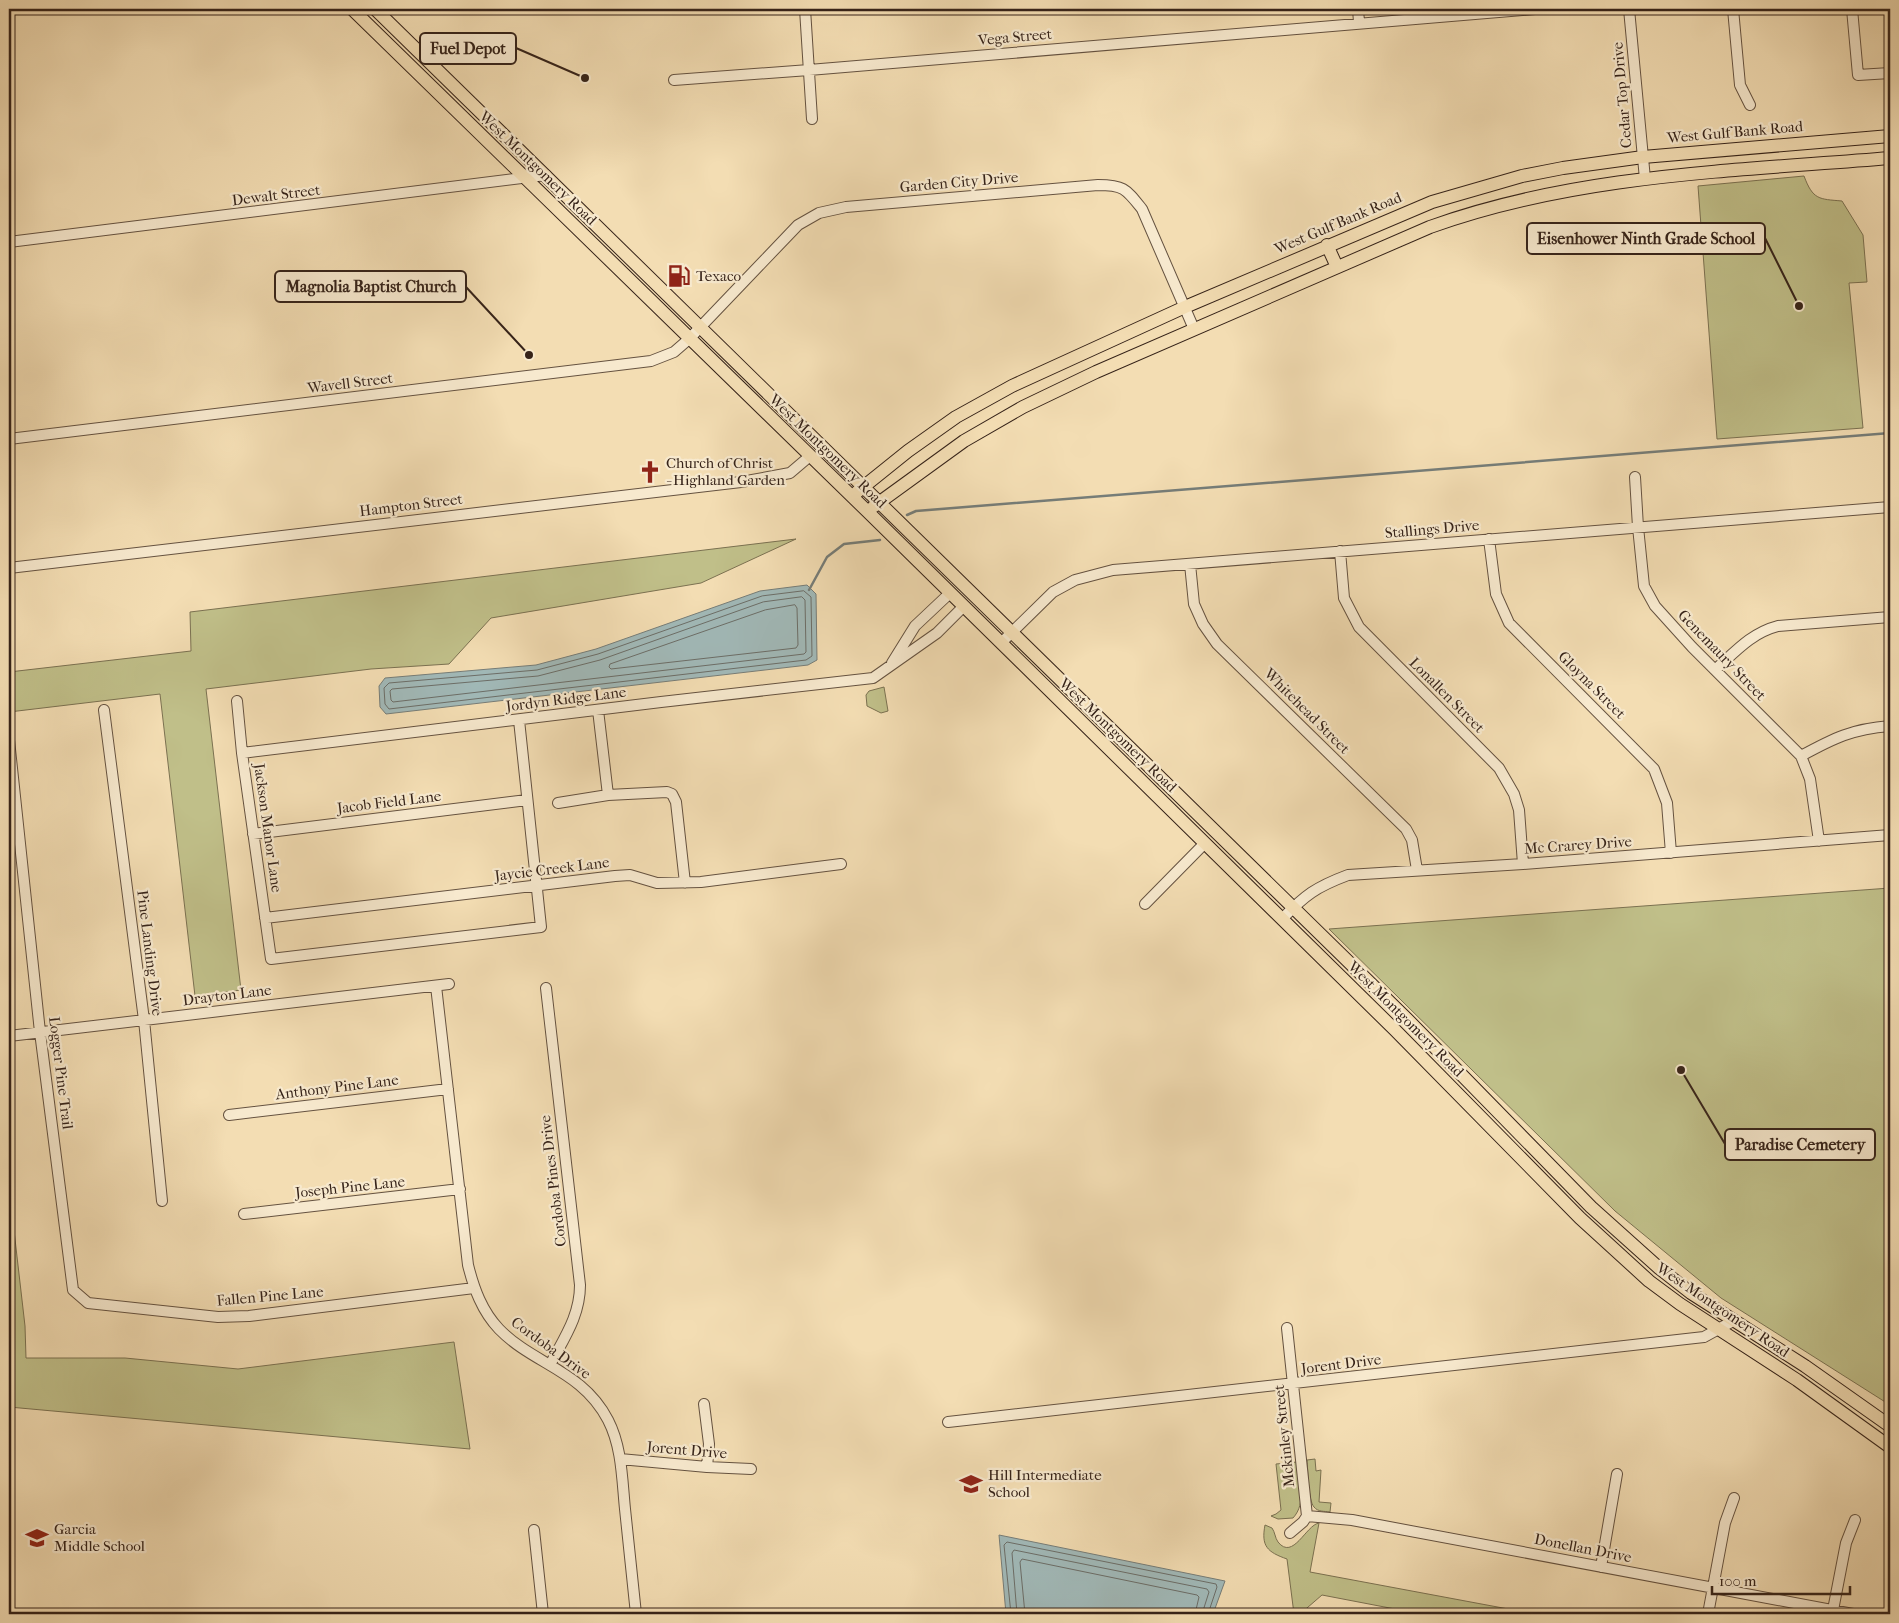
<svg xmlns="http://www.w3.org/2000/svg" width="1899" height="1623" viewBox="0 0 1899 1623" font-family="'IM FELL French Canon',serif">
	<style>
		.green { fill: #c0bf89; stroke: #7b7151 }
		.water { fill: #a1b9b8; stroke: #767d78 }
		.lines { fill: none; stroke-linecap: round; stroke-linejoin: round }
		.shore { stroke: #6c6e68; stroke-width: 1 }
		.stream { stroke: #767d78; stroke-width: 2.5 }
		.minor-casing { stroke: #655240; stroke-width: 12 }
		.major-casing { stroke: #362319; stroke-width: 14 }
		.minor { stroke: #f7e9ce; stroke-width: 10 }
		.major { stroke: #f3ddb3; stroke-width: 12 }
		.labels { text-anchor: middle; stroke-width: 4.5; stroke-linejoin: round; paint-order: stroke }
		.street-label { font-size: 15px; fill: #362319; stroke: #f7e9ce }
		.poi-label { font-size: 15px; fill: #362319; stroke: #f7e9ce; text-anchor: start }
		.leader { fill: none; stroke: #362319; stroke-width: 2 }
		.callout-dot { fill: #362319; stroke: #f7e9ce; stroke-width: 2 }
		.callout { fill: #f7e9ce; stroke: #362319; stroke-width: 2 }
		.callout-label { font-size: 16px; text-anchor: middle; font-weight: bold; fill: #362319 }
	</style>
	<rect width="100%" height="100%" fill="#f3ddb3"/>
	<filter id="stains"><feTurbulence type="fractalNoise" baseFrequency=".004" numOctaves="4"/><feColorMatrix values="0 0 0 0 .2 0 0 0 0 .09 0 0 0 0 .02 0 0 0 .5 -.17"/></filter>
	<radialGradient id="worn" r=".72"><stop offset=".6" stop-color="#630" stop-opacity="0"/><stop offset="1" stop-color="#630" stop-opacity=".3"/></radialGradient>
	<path class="green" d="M1804 176C1813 200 1819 199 1842 201L1863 235 1867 282 1849 283 1863 428 1717 439 1698 186Z
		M796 539 701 583 491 618 449 664 371 669 206 689 241 990 195 996 160 694 9 712V672L191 651 190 612Z
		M884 687 888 711 881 713 867 706 866 695 869 691Z
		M1890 888V1405L1721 1298 1615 1211 1329 929Z
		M9 1187 25 1326 26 1358H125L238 1369 454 1342 470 1449 9 1407Z
		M1315 1459 1316 1471 1321 1470 1319 1502 1331 1503 1330 1512C1324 1511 1318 1512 1314 1507 1308 1500 1308 1471 1307 1460Z
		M1297 1462C1299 1480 1307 1503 1293 1518L1278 1519 1271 1516 1276 1514 1281 1510 1276 1464Z
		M1319 1523 1310 1572 1535 1614H1421L1322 1595 1300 1614H1294L1287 1559C1267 1552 1261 1546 1265 1525L1272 1528C1275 1532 1275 1538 1278 1542 1293 1561 1306 1525 1319 1523Z"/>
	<path class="water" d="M807 585 816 594 817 660 808 665 386 714 380 707 379 686 385 678 536 665 596 649 760 591Z
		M999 1535 1225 1581 1213 1614H1006Z"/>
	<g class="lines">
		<path class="shore" d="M804 591 811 597 812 656 806 660 389 709 385 704 384 688 389 683 537 670 598 654 762 596Z
			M802 597 805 600 806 652 804 654 393 702 391 700 390 691 392 689 538 676 600 660 763 602Z
			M795 605 797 608 798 645 796 648 611 669 609 667 610 664 765 610Z
			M1011 1614 1004 1545 1007 1542 1216 1584 1217 1587 1208 1614
			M1017 1614 1012 1553 1014 1550 1207 1589 1209 1592 1202 1614
			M1025 1614 1020 1562 1022 1559 1197 1595 1199 1597 1195 1614"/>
		<path class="stream" d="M907 515 916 511 1890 433
			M809 590 827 557 844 544 880 540"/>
		<defs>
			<path id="minor" d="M805 9 812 119
				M1358 9 1359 22
				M1629 9 1645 179
				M1733 9 1740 85 1750 105
				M1852 9 1858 75 1890 73
				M674 80 809 70 1535 9
				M9 242 546 175
				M9 439 651 361 674 352 689 339 798 225 819 213 846 207 1098 185C1124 185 1126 189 1142 209L1194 329
				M1635 477 1638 527 1644 586 1655 606 1692 647 1801 756 1810 779 1819 841
				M1489 539 1496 594 1509 623 1654 769 1667 803 1671 853
				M1340 551 1344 598 1359 627 1499 768 1514 794 1519 810 1523 864
				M1190 564 1194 604 1203 624 1217 644 1406 829 1412 840 1417 870
				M9 568 741 482 790 473 810 456
				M1001 643 1053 592 1075 580 1113 570 1890 507
				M892 663 915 626 950 593
				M1715 670C1735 652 1751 633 1778 626L1890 617
				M237 701 242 753 271 959 541 927 519 720
				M104 710 144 1020 162 1201
				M598 710 608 795
				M9 740 40 1032 73 1290 88 1303 218 1317 249 1316 474 1288
				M242 753 661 702 873 678 937 633 964 606
				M1801 756C1834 738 1852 729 1890 726
				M558 803 608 795 667 792 672 794 676 802 685 883
				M253 834 527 800
				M1145 904 1205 843
				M265 918 615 876 630 875 657 883 701 882 841 864
				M1282 919C1305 895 1316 887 1348 875L1523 864 1890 835
				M436 986 468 1265C474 1289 482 1311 499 1329 534 1365 582 1370 608 1420 622 1447 622 1479 625 1509 629 1544 632 1579 636 1614
				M546 988 580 1285C580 1316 564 1338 550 1365
				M9 1036 449 984
				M229 1115 448 1089
				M244 1214 460 1189
				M1287 1328 1307 1516 1303 1522 1290 1533
				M704 1404 709 1444 707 1467
				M948 1422 1704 1337 1733 1321
				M620 1459 707 1467 751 1469
				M1307 1516 1352 1520 1853 1614
				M534 1530 543 1614
				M1601 1567 1617 1474
				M1833 1610 1846 1543 1855 1520
				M1708 1614 1725 1523 1734 1498"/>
			<path id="major" d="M352 9 867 511 1395 1030 1580 1218 1649 1281 1680 1304 1797 1380 1890 1447
				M375 9 1407 1019 1591 1207 1659 1268 1691 1293 1805 1366 1890 1426
				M1327 245 1337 267
				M857 492 908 451 956 417 1012 386 1185 307 1432 202 1522 176 1563 168 1643 157 1890 136
				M873 507 964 441 1023 407 1096 372 1430 227C1577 174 1736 171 1890 158"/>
		</defs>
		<use href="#minor" class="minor-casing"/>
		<use href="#major" class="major-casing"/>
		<use href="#minor" class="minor"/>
		<use href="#major" class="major"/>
	</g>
	<defs>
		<symbol id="fuel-bare" viewBox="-9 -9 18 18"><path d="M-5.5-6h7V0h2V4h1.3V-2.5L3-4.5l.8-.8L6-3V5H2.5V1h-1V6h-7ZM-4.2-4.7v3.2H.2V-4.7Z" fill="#8f2418" stroke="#f7e9ce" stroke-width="2.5" paint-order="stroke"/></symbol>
		<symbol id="church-bare" viewBox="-9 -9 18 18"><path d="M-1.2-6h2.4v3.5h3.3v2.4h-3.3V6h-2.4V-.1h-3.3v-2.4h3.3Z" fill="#8f2418" stroke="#f7e9ce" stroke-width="2.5" paint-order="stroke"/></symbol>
		<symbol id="school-bare" viewBox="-9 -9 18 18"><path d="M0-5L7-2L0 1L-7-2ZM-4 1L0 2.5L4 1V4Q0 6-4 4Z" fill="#8f2418" stroke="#f7e9ce" stroke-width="2.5" paint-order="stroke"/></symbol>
	</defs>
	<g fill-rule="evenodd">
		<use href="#fuel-bare" x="663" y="260" width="32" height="32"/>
		<use href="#church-bare" x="634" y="456" width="32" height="32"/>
		<use href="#school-bare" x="955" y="1468" width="32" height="32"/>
		<use href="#school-bare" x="21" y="1522" width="32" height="32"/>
	</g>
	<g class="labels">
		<g class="street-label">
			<text transform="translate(1015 37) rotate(-5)" y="5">Vega Street</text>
			<text transform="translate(1622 95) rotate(-95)" y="5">Cedar Top Drive</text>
			<text transform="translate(1735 132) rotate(-5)" y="5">West Gulf Bank Road</text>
			<text transform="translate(538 168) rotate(44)" y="5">West Montgomery Road</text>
			<text transform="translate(959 182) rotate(-5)" y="5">Garden City Drive</text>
			<text transform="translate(276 195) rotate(-7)" y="5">Dewalt Street</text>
			<text transform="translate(1338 223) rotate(-23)" y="5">West Gulf Bank Road</text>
			<text transform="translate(350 383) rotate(-7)" y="5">Wavell Street</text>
			<text transform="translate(828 451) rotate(44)" y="5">West Montgomery Road</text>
			<text transform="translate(411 505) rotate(-7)" y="5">Hampton Street</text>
			<text transform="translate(1432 529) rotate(-5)" y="5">Stallings Drive</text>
			<text transform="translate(1722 655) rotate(46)" y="5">Genemaury Street</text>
			<text transform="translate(1592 685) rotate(45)" y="5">Gloyna Street</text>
			<text transform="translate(1447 695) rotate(45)" y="5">Lonallen Street</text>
			<text transform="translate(566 699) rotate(-7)" y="5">Jordyn Ridge Lane</text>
			<text transform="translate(1307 711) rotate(45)" y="5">Whitehead Street</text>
			<text transform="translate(1118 735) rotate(44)" y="5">West Montgomery Road</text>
			<text transform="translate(389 802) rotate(-7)" y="5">Jacob Field Lane</text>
			<text transform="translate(268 828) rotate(82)" y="5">Jackson Manor Lane</text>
			<text transform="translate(1578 845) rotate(-4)" y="5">Mc Crarey Drive</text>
			<text transform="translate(552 869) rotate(-7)" y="5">Jaycie Creek Lane</text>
			<text transform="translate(150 953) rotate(83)" y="5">Pine Landing Drive</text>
			<text transform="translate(227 995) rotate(-7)" y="5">Drayton Lane</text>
			<text transform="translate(1406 1019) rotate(45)" y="5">West Montgomery Road</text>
			<text transform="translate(61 1073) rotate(83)" y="5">Logger Pine Trail</text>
			<text transform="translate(337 1087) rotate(-7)" y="5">Anthony Pine Lane</text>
			<text transform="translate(553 1181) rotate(-97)" y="5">Cordoba Pines Drive</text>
			<text transform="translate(350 1187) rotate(-6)" y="5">Joseph Pine Lane</text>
			<text transform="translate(270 1296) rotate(-5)" y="5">Fallen Pine Lane</text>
			<text transform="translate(1723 1310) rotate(34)" y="5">West Montgomery Road</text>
			<text transform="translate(551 1348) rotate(36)" y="5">Cordoba Drive</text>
			<text transform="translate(1341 1364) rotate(-7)" y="5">Jorent Drive</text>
			<text transform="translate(1284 1436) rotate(-96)" y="5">Mckinley Street</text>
			<text transform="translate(687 1450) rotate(5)" y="5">Jorent Drive</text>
			<text transform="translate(1583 1548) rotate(11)" y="5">Donellan Drive</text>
		</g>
		<g class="poi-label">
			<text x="696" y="281">Texaco</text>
			<text x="666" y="468">Church of Christ<tspan x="666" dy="17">- Highland Garden</tspan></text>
			<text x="988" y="1480">Hill Intermediate<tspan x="988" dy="17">School</tspan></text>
			<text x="54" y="1534">Garcia<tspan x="54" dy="17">Middle School</tspan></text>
		</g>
	</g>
	<path class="leader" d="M585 78L516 48M1799 306L1765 238M529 355L466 287M1681 1070L1725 1144"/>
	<g class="callout-dot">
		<circle cx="585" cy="78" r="5"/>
		<circle cx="1799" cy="306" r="5"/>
		<circle cx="529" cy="355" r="5"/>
		<circle cx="1681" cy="1070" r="5"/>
	</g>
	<g class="callout">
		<rect x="420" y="33" width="96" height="31" rx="5"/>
		<rect x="1527" y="223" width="238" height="31" rx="5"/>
		<rect x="275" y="271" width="191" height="31" rx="5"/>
		<rect x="1725" y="1129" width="150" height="31" rx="5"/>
	</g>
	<g class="callout-label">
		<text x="468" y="54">Fuel Depot</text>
		<text x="1646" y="244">Eisenhower Ninth Grade School</text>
		<text x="371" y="292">Magnolia Baptist Church</text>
		<text x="1800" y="1150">Paradise Cemetery</text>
	</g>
	<rect width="1899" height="1623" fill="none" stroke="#f3ddb3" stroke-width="30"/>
	<rect x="10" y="10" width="1879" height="1603" fill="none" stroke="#362319" stroke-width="2.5"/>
	<rect x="15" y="15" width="1869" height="1593" fill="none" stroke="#362319"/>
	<path d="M1712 1586v8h138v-8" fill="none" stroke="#362319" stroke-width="2.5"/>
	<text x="1719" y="1586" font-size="15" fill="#362319" stroke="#f7e9ce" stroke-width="4" paint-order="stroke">100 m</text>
	<rect width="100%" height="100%" filter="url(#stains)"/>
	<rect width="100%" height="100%" fill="url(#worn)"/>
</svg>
